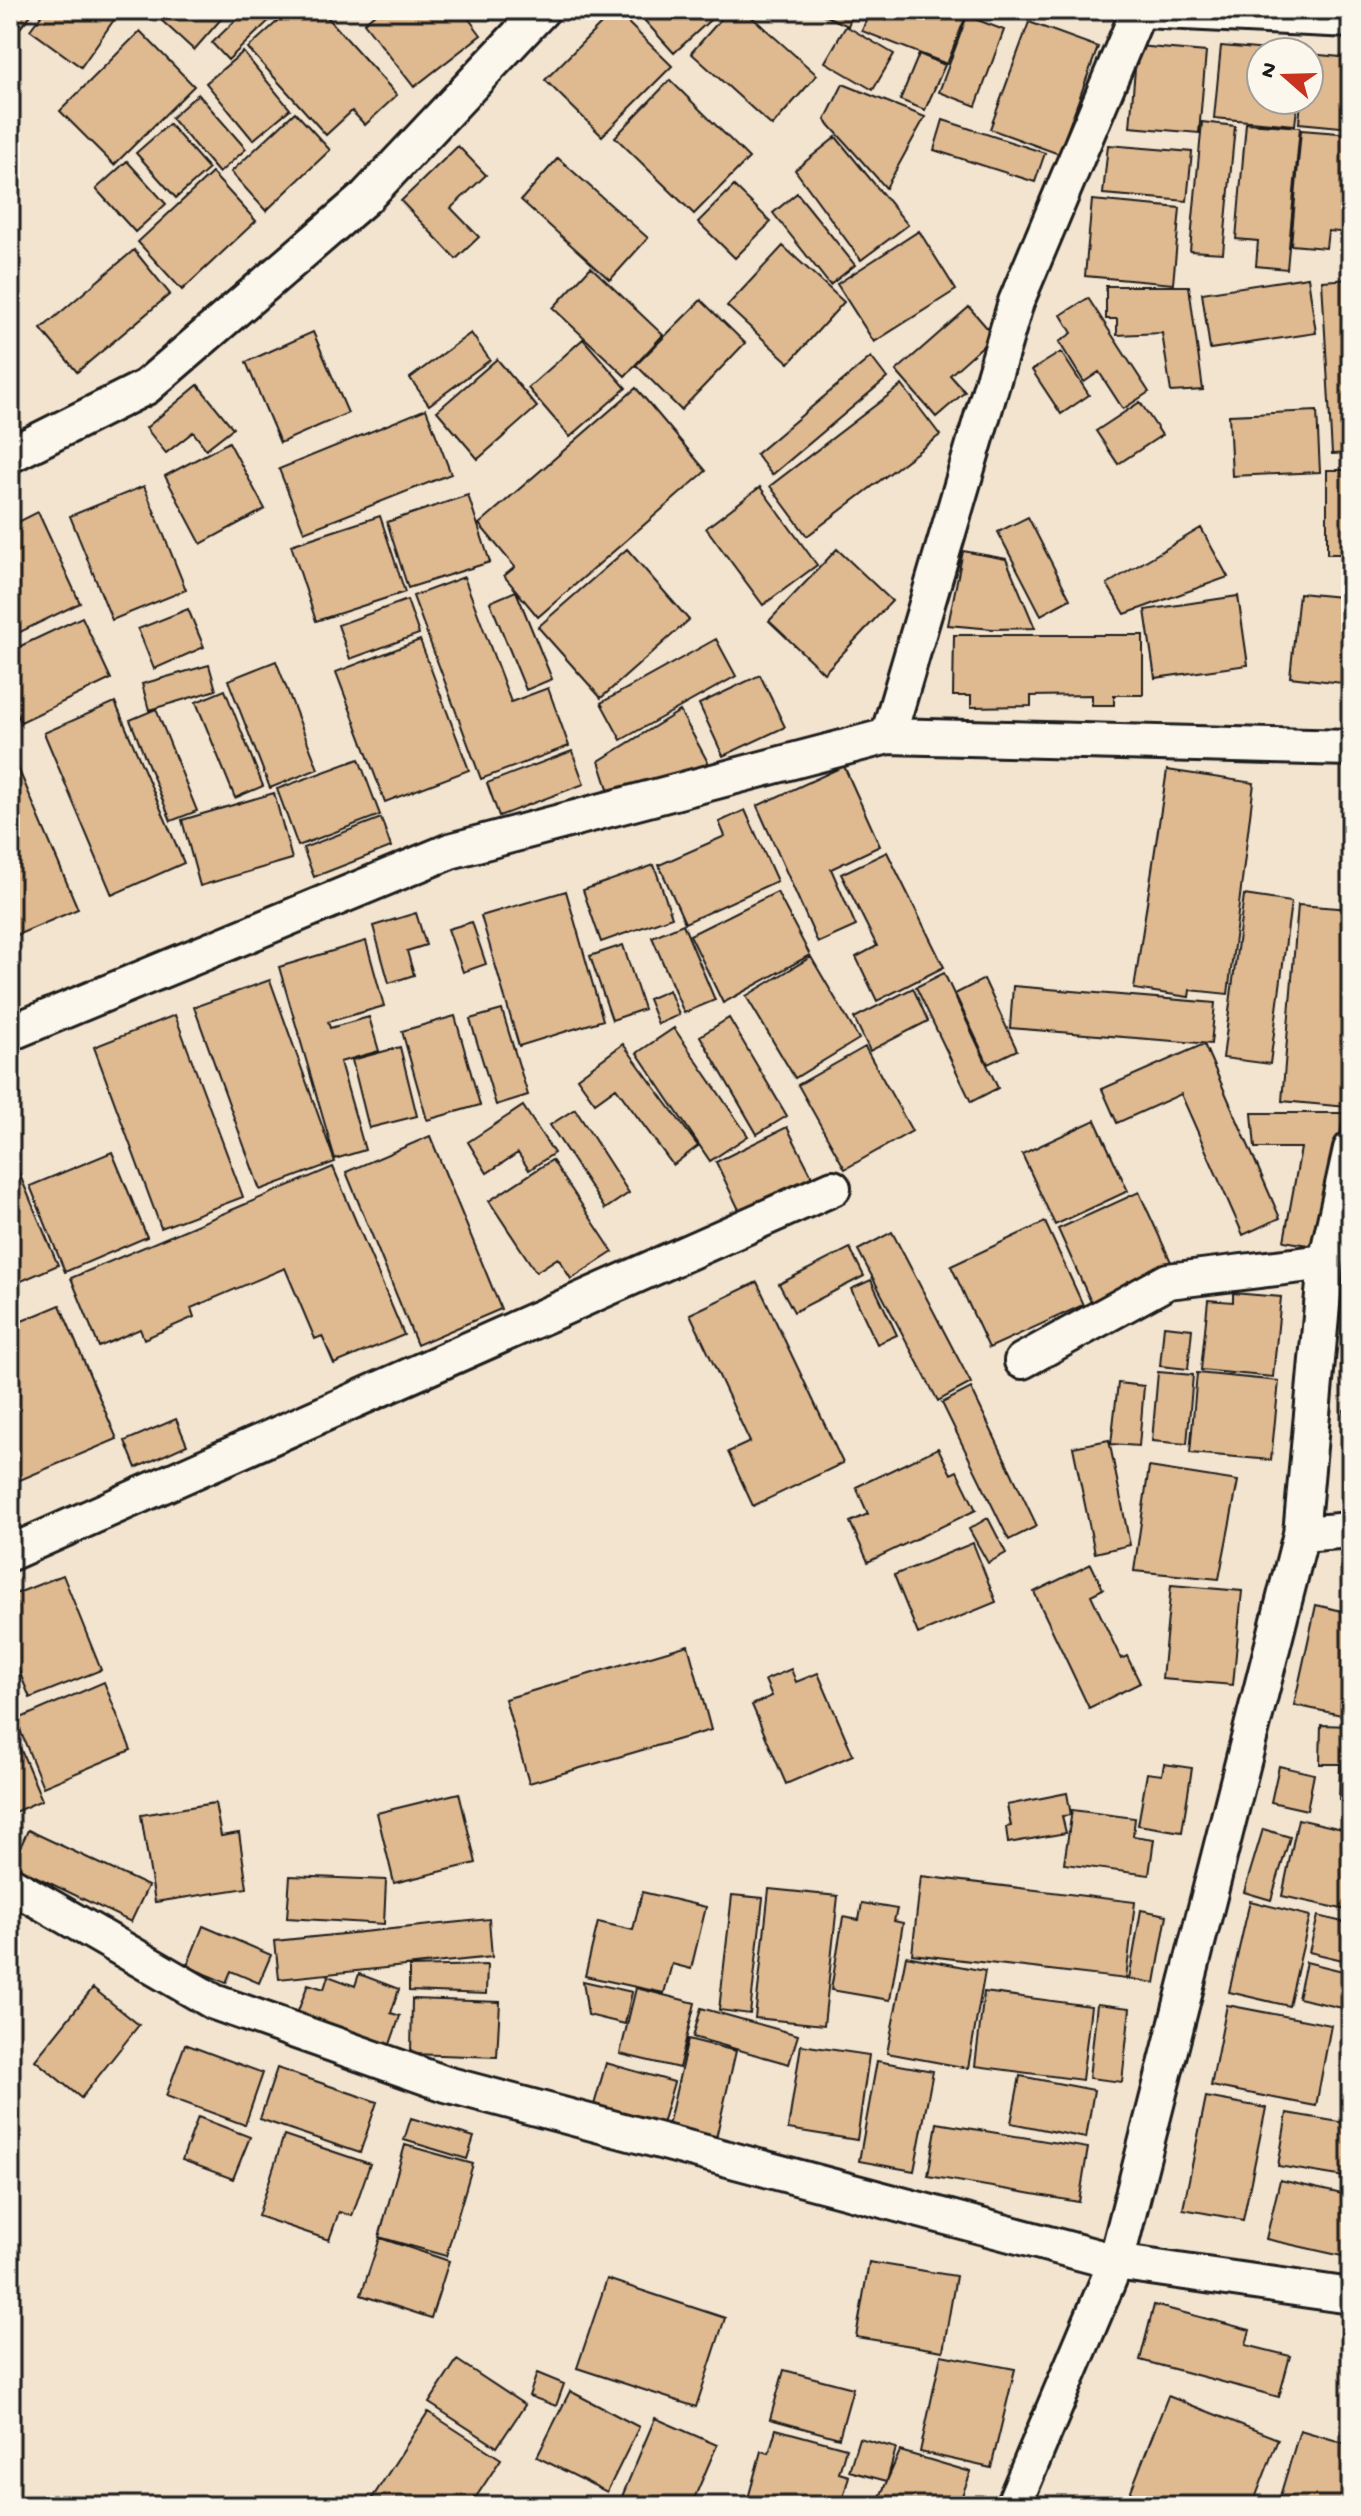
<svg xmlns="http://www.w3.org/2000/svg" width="1361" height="2516" viewBox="0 0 1361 2516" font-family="'Gochi Hand',sans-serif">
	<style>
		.building { fill: #dfb990; stroke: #1c1c1c; stroke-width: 2 }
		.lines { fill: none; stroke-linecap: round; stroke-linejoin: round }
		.street-casing { stroke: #1c1c1c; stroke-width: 40 }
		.street { stroke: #fbf7ec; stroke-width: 34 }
	</style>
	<rect width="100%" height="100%" fill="#f3e4d0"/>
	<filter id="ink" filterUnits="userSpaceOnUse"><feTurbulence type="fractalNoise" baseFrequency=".0125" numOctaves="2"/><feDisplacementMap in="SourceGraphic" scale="16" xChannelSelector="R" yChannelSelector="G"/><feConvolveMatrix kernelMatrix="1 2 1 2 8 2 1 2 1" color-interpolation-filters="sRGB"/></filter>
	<g filter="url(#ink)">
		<path class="building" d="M10 10H35L15 34 10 30Z
			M45 10H112L118 14 81 67 30 30Z
			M150 10H229L194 50Z
			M246 10H276L278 12 228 60 212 43Z
			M290 10H321L397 95 365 125 352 111 326 135 248 48Z
			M380 10H462L481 35 414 87 364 23Z
			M615 10 672 66 602 136 545 80Z
			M635 10H721L674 53Z
			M729 10H744L817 75 772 126 691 53Z
			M813 10H854L848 26Z
			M870 10H960L967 13 947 64 862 31Z
			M967 16 1004 30 976 106 939 92Z
			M1029 22 1098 47 1059 154 990 129Z
			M846 26 894 54 873 90 825 62Z
			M140 31 194 86 114 165 60 111Z
			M1137 46 1206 52 1199 133 1130 127Z
			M1221 46 1292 52H1261V100H1298L1295 125 1214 118Z
			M243 52 290 109 253 140 206 83Z
			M919 54 945 65 925 110 900 100Z
			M1309 54 1351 58V128L1299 123 1301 100H1309Z
			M670 80 749 158 694 214 615 137Z
			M843 84 925 117 886 188 825 120Z
			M198 94 246 149 219 173 171 118Z
			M295 112 330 150 266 211 231 172Z
			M943 120 1045 153 1035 182 934 150Z
			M1202 122 1235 126 1223 253 1190 251Z
			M1246 123 1300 127 1287 269 1256 266 1258 241 1236 239Z
			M169 124 209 169 176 198 136 153Z
			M1301 130 1351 134V233L1328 231 1326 248 1291 245Z
			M836 137 908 225 861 260 795 170Z
			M1108 145 1192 152 1187 201 1103 194Z
			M458 146 486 175 451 208 479 237 456 259 401 201Z
			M558 158 648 238 610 280 521 200Z
			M127 161 166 204 135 232 96 189Z
			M212 173 256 221 182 290 138 242Z
			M734 186 771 222 735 258 698 222Z
			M797 193 855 265 830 285 773 213Z
			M1092 200 1180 208 1173 284 1085 276Z
			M919 231 956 290 874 342 837 284Z
			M783 246 844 302 789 363 727 306Z
			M134 250 170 294 77 372 41 329Z
			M591 267 663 335 625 376 553 308Z
			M1308 277 1316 333 1210 349 1202 293Z
			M1351 279V453L1332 454 1322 281Z
			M1106 286H1189L1203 390 1171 392 1162 333 1117 335V319H1106Z
			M1088 298 1149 392 1123 409 1099 372 1084 382 1059 342 1072 333 1061 315Z
			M701 300 745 343 681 410 636 365Z
			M969 307 994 336 950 375 965 392 936 417 896 371Z
			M313 332 348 413 280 443 246 362Z
			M471 333 490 360 429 405 410 378Z
			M583 339 626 388 570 437 528 388Z
			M1061 352 1089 395 1061 414 1032 370Z
			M871 357 887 378 772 475 756 454Z
			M497 359 537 407 478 459 437 411Z
			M198 385 233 428 206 449 193 432 166 453 146 428Z
			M902 385 940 435 807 536 770 486Z
			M636 388 706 471 538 617 504 576 515 567 479 524Z
			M1140 402 1162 435 1118 464 1096 431Z
			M426 409 451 474 304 532 279 469Z
			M1317 411 1320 472 1232 476 1229 415Z
			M229 442 265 509 201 544 165 476Z
			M1327 470H1351V554H1327Z
			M144 486 186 590 112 620 70 516Z
			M760 487 817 565 763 605 706 528Z
			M468 495 490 562 408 588 387 522Z
			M38 512 80 603 14 635 10 626V526Z
			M380 516 405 592 316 621 291 545Z
			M1028 517 1070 599 1041 615 998 532Z
			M1201 528 1228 577 1125 614 1107 584Z
			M627 549 689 620 601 698 538 627Z
			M837 549 892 601 824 673 769 621Z
			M963 551 1006 559 1035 628 993 629 948 625Z
			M464 577 511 702 548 688 569 746 481 779 413 596Z
			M516 591 552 679 526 690 490 602Z
			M1299 593 1351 598V684L1290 677Z
			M1238 596 1248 665 1155 678 1145 610Z
			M407 600 419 634 350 659 338 625Z
			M188 609 204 647 154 669 138 629Z
			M82 617 111 679 21 722 10 700V651Z
			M954 635H1143V695H1114V705H1092V695L1031 696V706L971 707V696H953Z
			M716 639 736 676 621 740 601 703Z
			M420 640 469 770 385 802 336 672Z
			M276 661 318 769 270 788 228 680Z
			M209 665 216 690 149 710 142 684Z
			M760 675 785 727 723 756 699 704Z
			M225 690 263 786 235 798 196 702Z
			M115 702 184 863 112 895 44 733Z
			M156 709 197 811 171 821 130 720Z
			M680 711 710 766 611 798 599 761Z
			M10 749 78 909 10 938Z
			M572 751 584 784 499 816 487 783Z
			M359 759 380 815 298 846 277 789Z
			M844 766 880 846 831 869 856 926 818 943 757 806Z
			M1167 770 1254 783 1228 994 1190 990 1189 997 1134 989Z
			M274 793 292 859 200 886 182 820Z
			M745 810 777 881 685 923 659 865 725 836 719 822Z
			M381 818 391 847 314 877 303 848Z
			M887 852 944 967 877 1001 856 957 877 946 841 874Z
			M654 865 672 917 601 942 583 890Z
			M566 891 603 1020 519 1046 481 916Z
			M777 892 810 955 723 1003 690 935Z
			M1244 895 1291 902 1270 1064 1223 1058Z
			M1298 905 1351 909V1053L1347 1107 1282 1101Z
			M416 913 426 945 407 951 414 975 389 983 373 926Z
			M472 922 486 964 463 972 448 929Z
			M683 924 715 1000 684 1013 652 937Z
			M366 941 384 1006 328 1022 330 1028 369 1017 379 1051 340 1062 365 1150 335 1159 279 967Z
			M623 945 644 1009 612 1020 590 956Z
			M811 957 859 1039 795 1078 746 996Z
			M944 973 998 1088 971 1102 916 987Z
			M984 979 1017 1050 988 1064 955 994Z
			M270 980 335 1162 260 1190 194 1007Z
			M1013 986 1215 1003 1211 1044 1010 1028Z
			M913 988 928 1021 870 1051 854 1018Z
			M669 990 679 1015 658 1024 648 999Z
			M502 1010 528 1095 496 1105 470 1019Z
			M175 1015 243 1197 161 1228 94 1047Z
			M455 1016 480 1105 427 1120 402 1031Z
			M729 1018 787 1116 757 1134 700 1036Z
			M674 1028 748 1136 710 1161 637 1053Z
			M623 1044 698 1146 673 1165 616 1088 595 1103 577 1078Z
			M1204 1044 1280 1218 1243 1235 1181 1094 1117 1123 1102 1089Z
			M400 1047 417 1116 369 1128 352 1060Z
			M865 1047 912 1131 845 1169 798 1085Z
			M523 1106 554 1153 529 1170 518 1153 487 1173 468 1142Z
			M575 1109 629 1193 605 1209 550 1125Z
			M1252 1113H1344L1320 1247 1284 1241 1301 1148H1255Z
			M1095 1120 1128 1191 1055 1225 1022 1154Z
			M787 1127 813 1178 741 1214 716 1162Z
			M430 1136 501 1309 417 1345 346 1172Z
			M10 1152 58 1265 10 1286Z
			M112 1152 147 1237 65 1272 30 1186Z
			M552 1160 613 1252 571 1279 558 1258 536 1272 489 1201Z
			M333 1167 404 1335 334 1364 322 1336 315 1339 285 1268 191 1308 194 1317 144 1339 140 1329 99 1347 71 1278Z
			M1139 1192 1172 1264 1091 1302 1058 1229Z
			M1045 1222 1083 1305 989 1348 951 1266Z
			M892 1232 971 1383 938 1401 858 1250Z
			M850 1248 864 1276 794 1312 779 1284Z
			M871 1280 897 1335 877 1344 851 1289Z
			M757 1282 843 1463 753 1506 728 1452 750 1442 690 1314Z
			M1233 1293 1281 1297 1273 1377 1201 1370 1208 1300 1233 1302Z
			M60 1305 117 1439 20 1480 10 1456V1326Z
			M1164 1326 1192 1329 1188 1369 1160 1366Z
			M1158 1372 1193 1375 1187 1444 1152 1441Z
			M1197 1373 1279 1381 1271 1460 1190 1453Z
			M1118 1383 1144 1386 1139 1446 1111 1444Z
			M971 1388 1037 1526 1009 1540 942 1403Z
			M1344 1410H1351V1447H1345Z
			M176 1419 187 1445 136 1468 125 1441Z
			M1109 1440 1130 1545 1095 1553 1073 1447Z
			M938 1448 951 1474 957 1471 976 1510 868 1562 850 1522 868 1514 856 1487Z
			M1149 1467 1238 1481 1219 1579 1134 1571Z
			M988 1518 1006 1553 988 1563 969 1529Z
			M973 1543 996 1602 918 1634 894 1575Z
			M1091 1564 1103 1589 1091 1595 1121 1659 1127 1656 1140 1683 1089 1708 1034 1592Z
			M63 1575 101 1670 30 1698 10 1649V1596Z
			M1171 1585 1242 1591 1233 1685 1162 1679Z
			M1316 1605 1351 1613V1717L1294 1705Z
			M688 1645 711 1730 529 1783 505 1699Z
			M791 1669 796 1682 818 1673 853 1755 786 1784 752 1705 772 1696 765 1680Z
			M104 1682 131 1750 43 1787 16 1720Z
			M1321 1725 1351 1726V1800H1339L1340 1764H1320Z
			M13 1731 42 1800 10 1814V1732Z
			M1164 1764 1192 1768 1182 1832 1138 1825 1147 1773 1162 1775Z
			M1279 1766 1314 1774 1307 1810 1271 1802Z
			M459 1793 476 1863 394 1883 377 1813Z
			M1067 1793 1071 1815 1062 1816 1066 1833 1008 1843 1006 1827 1011 1826 1007 1805Z
			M215 1803 221 1836 239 1833 247 1888 155 1902 141 1815Z
			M1072 1810 1135 1818 1133 1836 1154 1839 1149 1875 1064 1864Z
			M1298 1819 1351 1831V1911L1282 1896Z
			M1263 1829 1290 1837 1271 1900 1244 1892Z
			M28 1830 148 1886 131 1922 12 1865Z
			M290 1876 386 1880 384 1924 287 1918Z
			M921 1876 1135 1902 1126 1979 912 1954Z
			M769 1889 838 1896 824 2025 755 2018Z
			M642 1892 706 1907 691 1969 672 1964 664 1993 585 1976 598 1922 633 1930Z
			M732 1895 763 1898 750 2014 719 2010Z
			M1250 1901 1310 1916 1289 2006 1229 1992Z
			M862 1903 897 1909 894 1921 903 1923 890 2000 831 1990 843 1917 859 1920Z
			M1141 1910 1167 1915 1155 1983 1129 1979Z
			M1318 1916 1351 1924V1962L1309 1952Z
			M489 1919 492 1957 279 1979 275 1941Z
			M203 1926 271 1955 259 1983 231 1971 226 1983 187 1966Z
			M906 1956 985 1971 968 2068 887 2053Z
			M1306 1962 1351 1973V2010L1298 1998Z
			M487 1965 486 1994 409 1991V1967Z
			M359 1974 399 1989 391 2013 400 2016 389 2047 297 2014 308 1984 324 1989 328 1976 355 1986Z
			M583 1981 632 1992 625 2024 588 2015Z
			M93 1988 139 2025 81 2098 35 2060Z
			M636 1988 695 2003 679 2068 620 2054Z
			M984 1992 1091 2006 1082 2080 975 2066Z
			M412 1999 500 2002 497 2057 411 2054Z
			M1097 2004 1130 2008 1122 2082 1089 2078Z
			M1227 2005 1331 2025 1316 2106 1211 2086Z
			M701 2008 798 2035 789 2064 693 2037Z
			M688 2039 736 2051 716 2138 668 2126Z
			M185 2044 263 2073 245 2125 166 2096Z
			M801 2045 869 2055 857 2140 788 2129Z
			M877 2061 933 2071 914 2171 859 2161Z
			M606 2063 674 2082 662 2124 594 2105Z
			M277 2068 377 2102 360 2153 260 2119Z
			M1020 2076 1094 2090 1086 2138 1011 2123Z
			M1206 2097 1266 2108 1243 2220 1183 2209Z
			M1287 2113 1351 2124V2178L1278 2166Z
			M198 2117 250 2137 233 2179 182 2160Z
			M411 2118 474 2137 467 2159 404 2140Z
			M937 2123 1088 2148 1079 2202 928 2176Z
			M284 2135 370 2164 352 2216 339 2212 329 2240 258 2216Z
			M405 2145 473 2164 446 2256 379 2237Z
			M1280 2180 1351 2196V2258L1266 2239Z
			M380 2238 449 2261 431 2318 361 2295Z
			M869 2262 956 2276 943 2351 856 2337Z
			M607 2279 725 2318 696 2407 577 2368Z
			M1154 2305 1250 2330 1246 2345 1290 2356 1279 2397 1140 2360Z
			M941 2355 1015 2369 991 2468 920 2452Z
			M457 2360 525 2405 497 2447 429 2403Z
			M784 2370 853 2388 839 2438 770 2419Z
			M537 2373 564 2384 556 2406 529 2396Z
			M570 2391 639 2427 607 2492 537 2457Z
			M1168 2396 1278 2439 1252 2506H1125Z
			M428 2412 501 2459 470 2506H367Z
			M655 2418 717 2445 691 2506H618Z
			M776 2429 846 2448 839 2473 849 2476 841 2506H746L761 2451 769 2453Z
			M1300 2430 1351 2445V2491L1347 2506H1277Z
			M859 2438 896 2448 887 2481 849 2471Z
			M900 2451 971 2472 958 2506H876Z"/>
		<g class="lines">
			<defs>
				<path id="street" d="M1143 10 1351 20
					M10 455 146 387 366 197 542 10
					M888 736 1016 302 1139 10
					M10 1033 450 851 888 736 1351 748
					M1022 1361 1168 1281 1326 1262
					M1301 1534 1351 1530
					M10 1553 833 1188
					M10 1884 214 2002 446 2084 1116 2262 1351 2296
					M1013 2506 1116 2262 1301 1534 1326 1262 1351 1149"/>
			</defs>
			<use href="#street" class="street-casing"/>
			<use href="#street" class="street"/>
		</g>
	</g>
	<rect width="1361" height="2516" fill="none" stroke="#fbf7ec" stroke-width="40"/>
	<rect x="20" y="20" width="1321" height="2476" fill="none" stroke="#1c1c1c" stroke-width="3" filter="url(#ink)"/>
	<g transform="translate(1285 76) rotate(290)"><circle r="38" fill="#fbf7ec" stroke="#a29f99" stroke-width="2"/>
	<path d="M0-6L14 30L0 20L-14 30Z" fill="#c8321e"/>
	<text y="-12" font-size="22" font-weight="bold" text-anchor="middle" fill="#1c1c1c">N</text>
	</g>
</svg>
